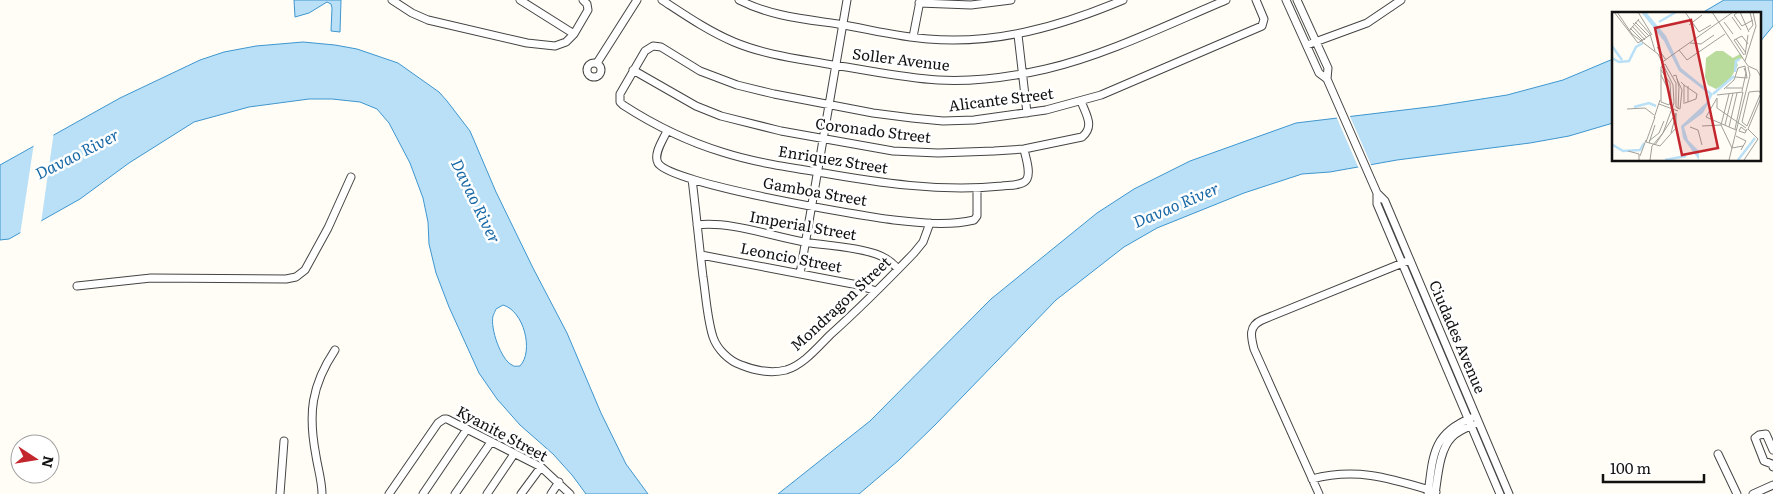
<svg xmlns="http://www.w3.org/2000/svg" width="1773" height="494" viewBox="0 0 1773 494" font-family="Literata,serif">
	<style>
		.water { fill: #b9e0f7; stroke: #3f96cf; fill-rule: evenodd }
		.pier { fill: #fffdf5 }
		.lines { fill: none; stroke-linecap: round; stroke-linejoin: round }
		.minor-casing { stroke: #444; stroke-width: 9 }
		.minor { stroke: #fff; stroke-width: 7 }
		.labels { text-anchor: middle; stroke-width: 5; stroke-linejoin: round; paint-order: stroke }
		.street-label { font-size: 15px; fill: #111; stroke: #fff }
		.water-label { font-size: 16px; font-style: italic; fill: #1768a6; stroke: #fff }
		.inset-river { fill: none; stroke: #b9e0f7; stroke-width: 2.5 }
		.inset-road { fill: none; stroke: #a09f9a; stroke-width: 1 }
		.view { fill: #c4262e; fill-opacity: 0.15; stroke: #c4262e; stroke-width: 2.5 }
		.inset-edge { fill: none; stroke: #111; stroke-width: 2.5 }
	</style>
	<rect width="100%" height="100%" fill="#fffdf5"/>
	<path class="water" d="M294 0H341L340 32 331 31 332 8 331 4 327 2 309 13 295 17Z
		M1724 0H1773V26L1759 43V14H1700Z
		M303 42 335 45 357 49 398 63 439 92 447 101 470 131 496 192 533 268 567 333 601 413 626 464 648 494H586L572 475 553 454 520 425 497 399 479 373 449 307 436 273 429 244 428 222 423 198 410 163 389 123 377 109 360 102 332 99H309L249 107 194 122 129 163 80 199 9 239 0 240V165L120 98 200 60 224 52 256 46ZM503 305C524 311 534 351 520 366 517 366 514 367 512 365 501 360 490 328 493 316 493 316 496 309 496 309Z
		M1613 59V123L1569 136 1530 143 1397 160 1330 172 1302 174 1244 193 1157 228 1124 247 1056 300 935 425 899 460 859 494H778L870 421 991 299 1097 213 1134 189 1190 161 1296 123 1437 106 1507 95 1563 80Z"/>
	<path class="pier" d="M1349 114 1372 167 1359 169 1336 116Z
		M54 131 41 223 20 235 34 143Z"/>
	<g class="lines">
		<defs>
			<path id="minor" d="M392 0 412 13 428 20 527 43 555 46 566 42 574 34 588 10 587 4 583 0
				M520 0 574 34
				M662 0C685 15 708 31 734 42 765 55 800 59 833 65 867 70 903 78 938 80 974 82 1011 77 1046 69 1106 55 1169 24 1226 0
				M739 0C770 16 804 19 838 24 868 29 898 37 928 39 996 45 1061 26 1123 0
				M1286 0 1319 73 1327 79
				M1297 0 1328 68 1327 79 1377 193V204L1500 494
				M919 3 971 5 1011 0
				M1018 35 1027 113
				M913 37 920 1
				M1307 45 1367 23 1401 0
				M597 63 637 0
				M587 70a7 7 0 1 1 14 0a7 7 0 1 1-14 0Z
				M633 70 696 106 721 116 781 131 893 151 938 153 994 151 1024 149 1082 137C1095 126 1086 115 1081 101
				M667 131C663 140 653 154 658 163 670 184 862 216 894 220 920 223 949 226 974 220L977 216V188
				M1024 149C1025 156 1031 171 1027 179 1023 186 1009 185 1002 186 940 192 879 183 818 172 786 167 753 162 722 152 686 141 654 125 623 105L620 102V94L645 51 653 46 661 47 700 71 737 85 774 94 873 113 912 118 943 121 974 120 1046 110 1101 95 1262 26 1264 19 1256 0
				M692 179C696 211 699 244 703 277 706 296 707 318 713 337 717 349 729 361 741 365 756 371 770 374 786 370 803 365 817 348 830 335 859 309 887 281 914 253L923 242 930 223
				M1377 193 1385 201 1509 494
				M697 225C730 221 771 236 804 242 828 246 853 246 876 254 885 257 892 262 898 269
				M701 255 858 285 876 291
				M800 274 847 0
				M77 286 151 278 286 279 296 277 305 270 328 228 351 177
				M1773 450 1766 434 1759 435 1755 438 1764 461 1772 464 1773 467
				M1718 454 1737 494
				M1312 479C1358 467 1392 479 1436 492
				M280 494 284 441
				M322 494C322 481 318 469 316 456 308 414 311 386 335 350
				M389 494 438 423 444 419H447L541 467 570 494
				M423 494 467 429
				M455 494 491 442
				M487 494 514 454
				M521 494 541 467
				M551 494 559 482
				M1319 494 1254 349C1251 337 1248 326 1262 320L1410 260
				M1428 494C1433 456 1432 434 1471 418
				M1435 494C1438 477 1439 450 1452 437 1458 431 1466 428 1473 425
				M1753 494 1773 485"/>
		</defs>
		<use href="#minor" class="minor-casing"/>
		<use href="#minor" class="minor"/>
	</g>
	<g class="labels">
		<g class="street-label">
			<text transform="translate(901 60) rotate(7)" y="5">Soller Avenue</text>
			<text transform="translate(1001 100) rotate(-7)" y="5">Alicante Street</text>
			<text transform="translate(873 131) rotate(7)" y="5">Coronado Street</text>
			<text transform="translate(833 160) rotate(9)" y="5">Enriquez Street</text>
			<text transform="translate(815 192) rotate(10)" y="5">Gamboa Street</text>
			<text transform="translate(803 226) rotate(10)" y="5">Imperial Street</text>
			<text transform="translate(791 258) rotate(11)" y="5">Leoncio Street</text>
			<text transform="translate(841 304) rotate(-43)" y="5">Mondragon Street</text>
			<text transform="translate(1457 337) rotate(67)" y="5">Ciudades Avenue</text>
			<text transform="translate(502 434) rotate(28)" y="5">Kyanite Street</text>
		</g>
		<g class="water-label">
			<text transform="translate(77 154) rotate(-27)" y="6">Davao River</text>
			<text transform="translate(476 201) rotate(64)" y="6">Davao River</text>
			<text transform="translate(1176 205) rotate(-23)" y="6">Davao River</text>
		</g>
	</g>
	<g transform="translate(1612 12)">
		<rect width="149" height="149" fill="#fffdf5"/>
		<path d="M104 39H111L121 46 128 42 131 46 124 48 126 53 117 69 104 77 96 73 93 65 94 46Z" fill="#b9dc9c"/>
		<path d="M29 0H34L54 24 69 56 101 82 91 101 72 115 76 128 87 139V148L71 126 69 114 94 91 97 82 67 59 52 29Z" fill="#b9e0f7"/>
		<path class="inset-river" d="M47 10 64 0M0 34 10 48M0 46 7 50 17 49 24 35 31 31M123 60 124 49 128 47M101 82 122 64M22 95 37 91 44 94M1 133 11 139 28 138 32 131M53 148 74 144M126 148 143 126"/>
		<path class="inset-road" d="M2 0 26 31 38 23M5 0 20 22 46 42 61 73 62 91 51 121 40 134 38 148M26 0 40 23M73 0 87 20 99 13M100 0 136 54 145 58 149 65M126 0 122 3 130 14 141 8M128 0 137 20M120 5 129 18M26 8 38 22 43 39M23 10 37 24M112 10 121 22M21 11 35 26M77 13 90 3M20 14 33 28M18 16 31 29M137 18 141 13 138 0M17 19 27 7M124 27 134 41M78 31 89 32 102 23M45 35 54 48M67 38 75 48 113 22M132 43 122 28 130 24 136 32M133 43 136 23M133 49 144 14 141 0M49 51 121 0M49 58 58 71 59 88 57 93 49 90V55L53 52 64 71V95L68 97 70 78 65 67M49 63 56 77M61 64 64 63 67 75 66 97M69 70 72 73V92M72 73 85 82 84 87 73 91M114 76H130M112 77 122 68 126 56 133 54 135 66 123 65M130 79 134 61 132 56M105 83 131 80 123 117M105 86 94 105 124 118M105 86V96L134 116M76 90V74M47 92 66 99M15 97 33 96 42 103M43 105 34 130 48 134 64 116V101M42 106 48 88M109 113 117 82M113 113 121 81M90 114 109 113 120 136 131 134M135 114 130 110 137 80 147 79 149 82M135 114 148 83M78 115 86 118 90 133M117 115 125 81M134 119 129 115 127 119 133 121 135 117M59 121 64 102M124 124 134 129 129 138M37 129 47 121 52 109M37 131 43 113M43 133 64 101M16 139 27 142V148M28 144 34 128M117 148 138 63 136 55M132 148 146 127 136 117 149 86"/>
		<path class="view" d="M79 8 106 136 70 143 43 16Z"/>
		<rect width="149" height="149" class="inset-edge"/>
	</g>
	<g transform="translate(35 459) rotate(102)"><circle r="24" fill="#ffffff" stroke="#a0a0a0"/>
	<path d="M0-4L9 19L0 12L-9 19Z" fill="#c4262e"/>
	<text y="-8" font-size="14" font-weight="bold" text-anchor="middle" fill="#111111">N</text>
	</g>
	<path d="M1603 474v8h101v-8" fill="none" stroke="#111111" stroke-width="2.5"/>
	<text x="1610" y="474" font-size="15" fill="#111111" stroke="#ffffff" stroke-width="4" paint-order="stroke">100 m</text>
</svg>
